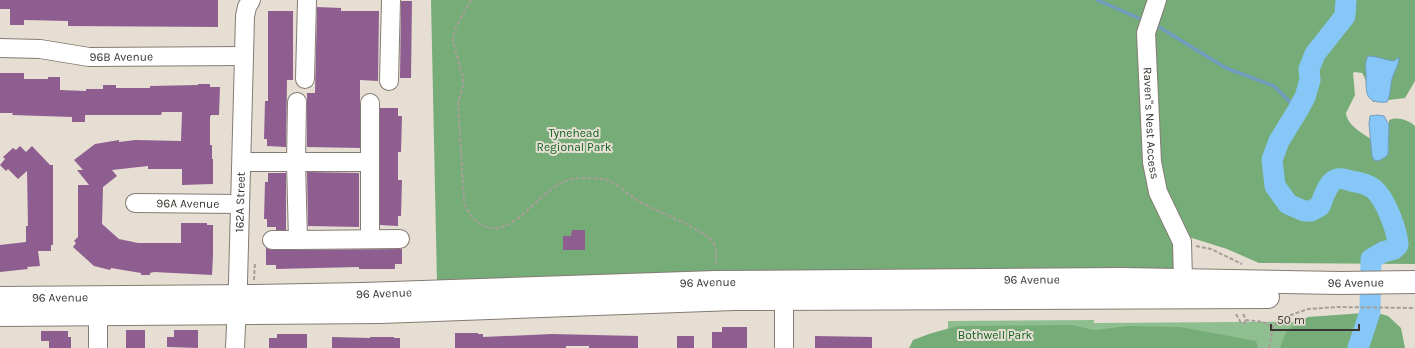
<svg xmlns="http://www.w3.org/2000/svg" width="1415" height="348" viewBox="0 0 1415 348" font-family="Karla,sans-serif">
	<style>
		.green { fill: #8fbf91 }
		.forest { fill: #75ac78 }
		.water { fill: #87c7f8; stroke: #709cbd }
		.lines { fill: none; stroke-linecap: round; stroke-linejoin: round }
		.stream { stroke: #709cbd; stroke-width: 3.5 }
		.river { stroke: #87c7f8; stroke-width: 21 }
		.building { fill: #8f5e90 }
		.minor-casing { stroke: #847c73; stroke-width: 20 }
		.major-casing { stroke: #847c73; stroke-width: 24 }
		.path { stroke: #a69f97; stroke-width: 2; stroke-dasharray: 4 2; stroke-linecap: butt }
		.minor { stroke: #fff; stroke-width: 18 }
		.major { stroke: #fff; stroke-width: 22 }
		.labels { text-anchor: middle; stroke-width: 4; stroke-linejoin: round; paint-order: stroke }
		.street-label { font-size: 12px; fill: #3a3632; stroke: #e6ded3 }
		.park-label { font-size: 12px; fill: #116421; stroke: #e6ded3 }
	</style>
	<rect width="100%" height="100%" fill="#e6ded3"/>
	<path class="green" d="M1094 320V323L1387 321V348H948V321Z"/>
	<path class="forest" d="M431 0H1415V81L1405 98 1373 102 1364 76 1362 73 1355 72 1353 73 1355 95 1346 113C1347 125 1362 133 1371 139V150L1388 154 1389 120C1397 116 1409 120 1415 126V264L1259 263 1227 249 1192 238 1174 236 1176 265 1172 271 437 282Z
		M1364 313 1381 314 1388 316 1401 328 1405 348H1280L1287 330 1308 317Z
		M1072 325 1094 330 1129 326 1180 327 1256 341 1258 348H909L913 340 929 334 957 326Z"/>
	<path class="water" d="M1368 56C1377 56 1385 60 1394 61L1399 57C1399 66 1394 71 1392 79 1390 87 1391 94 1387 102 1365 104 1366 93 1366 75 1366 67 1364 64 1368 56Z
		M1377 115 1384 116 1389 125 1388 154 1386 157 1378 161 1374 160 1372 156 1369 123 1370 116Z"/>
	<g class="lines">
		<path class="stream" d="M1097 0 1141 19
			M1159 27 1226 68 1274 86 1298 110"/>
		<path class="river" d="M1346 0 1345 16 1315 54 1309 69 1310 80 1305 97 1298 110 1279 141 1272 160 1275 186 1288 204 1304 211H1311L1320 206C1323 198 1327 186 1333 181 1338 177 1345 179 1351 181 1359 182 1367 184 1374 189 1386 200 1397 230 1398 245L1394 249 1383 252 1371 259 1370 312 1358 348"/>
	</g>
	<path class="building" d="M0 0H218V27L68 26V21L24 20V25H10V9H0Z
		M401 1H412L411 78H400Z
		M317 7 341 8V11H379L378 81 360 80V148L307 147V93H315Z
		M268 11H293V80H287L286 147 267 146V139H264L265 101H268Z
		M0 73H24V79H48V77H60V90L86 91V89H103V85H116V88H150V86L198 85V84H210V87H220L219 115H211L210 117V145H212V159H213V184L182 185V169H148V166L112 170 117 176 103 187 102 224 119 239 138 243H181V223H207V225H213V256L212 275 154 272 150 273V275H141V273L111 268 110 270 94 266 73 247 76 243 74 241 78 237V185H89L77 170H83L74 160 95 144 119 140V142L135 140 181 141 182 112H162L161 115H85V122H72V117L12 115 13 113H0Z
		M380 108H398V116H402L401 152H398V180H402L401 216H398V226L380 225Z
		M20 146 26 152 32 146 50 165H53V245H51V251H38L40 266 27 267 28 269 0 272V245L26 242V226H28L27 171 18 179 8 169 6 171 0 165 5 159 3 157 13 148 16 150Z
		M307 172 359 173V227L308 226Z
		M268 173H286V230H276V227H267V219H264L265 182H268Z
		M572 230H585V250H563V236H571Z
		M266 248 272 250 402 249V264H395V269H359V267L276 269V265H266Z
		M722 327H747V348H712V332H722Z
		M126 330H145V348H126Z
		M174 330H198V348L167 347V337H174Z
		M41 331H68V337H71V348H49V341H41Z
		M455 333H478V334H483V337L552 334 638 336V348H589V346H566V348H455Z
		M277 334H307V348H269V338H277Z
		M677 336H694V348H677Z
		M815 336 872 337V348H815Z
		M332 337 370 338V337H394V338H400V348H332Z"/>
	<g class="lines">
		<defs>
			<g id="minor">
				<path id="s1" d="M1157 0 1146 33 1152 162 1158 192 1182 242 1183 280"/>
				<path id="s2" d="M0 48 40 49 89 57 244 56"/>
				<path d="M305 79 307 0"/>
				<path d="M389 81 391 0"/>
				<path d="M370 103V239"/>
				<path d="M242 162H369"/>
				<path id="s3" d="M135 203 240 204"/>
				<path d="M272 240H298L296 162 297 102"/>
				<path d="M298 240 400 239"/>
				<path d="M784 299V348"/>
				<path d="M98 314V348"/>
				<path id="s4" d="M235 348 238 282 244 56 245 16 247 7 251 0"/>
			</g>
			<g id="major">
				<path id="s5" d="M0 298 253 296 363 294 716 282 1122 279 1340 283 1415 282"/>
				<path d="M0 315 381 312 734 299 1268 297"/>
			</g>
		</defs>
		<use href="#minor" class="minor-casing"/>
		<use href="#major" class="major-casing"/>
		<path class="path" d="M471 0C465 12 453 27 453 41L463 78V87L458 103 464 201C469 217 480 230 498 228 523 224 546 183 573 179 583 177 597 178 607 180 619 184 626 194 637 200 653 210 704 229 713 242 718 249 716 258 716 266
			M1196 246 1211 249 1242 264
			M254 280 255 262
			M1236 314 1241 323H1244L1246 320
			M1243 314 1246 320 1263 322 1273 327
			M1269 348 1273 327 1277 323 1291 315 1308 309 1337 307 1415 308"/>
		<use href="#minor" class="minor"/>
		<use href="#major" class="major"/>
	</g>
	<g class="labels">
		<g class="street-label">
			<text dy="4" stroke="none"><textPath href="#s2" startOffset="122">96B Avenue</textPath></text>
			<text dy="4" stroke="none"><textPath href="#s1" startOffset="125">Raven"s Nest Access</textPath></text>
			<text dy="4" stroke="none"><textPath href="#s4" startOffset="146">162A Street</textPath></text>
			<text dy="4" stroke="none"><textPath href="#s3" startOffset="53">96A Avenue</textPath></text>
			<text dy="4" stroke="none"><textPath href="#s5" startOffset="1032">96 Avenue</textPath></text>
			<text dy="4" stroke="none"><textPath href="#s5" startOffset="708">96 Avenue</textPath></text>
			<text dy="4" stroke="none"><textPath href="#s5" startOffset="1356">96 Avenue</textPath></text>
			<text dy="4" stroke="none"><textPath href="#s5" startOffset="384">96 Avenue</textPath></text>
			<text dy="4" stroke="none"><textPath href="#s5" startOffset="60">96 Avenue</textPath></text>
		</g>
		<g class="park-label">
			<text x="574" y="137">Tynehead<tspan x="574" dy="14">Regional Park</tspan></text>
			<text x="995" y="339">Bothwell Park</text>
		</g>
	</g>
	<path d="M1271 324v6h88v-6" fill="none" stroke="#3a3632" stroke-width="2"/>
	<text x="1277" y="324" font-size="12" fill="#3a3632" stroke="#e6ded3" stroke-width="3" paint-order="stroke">50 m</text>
</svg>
